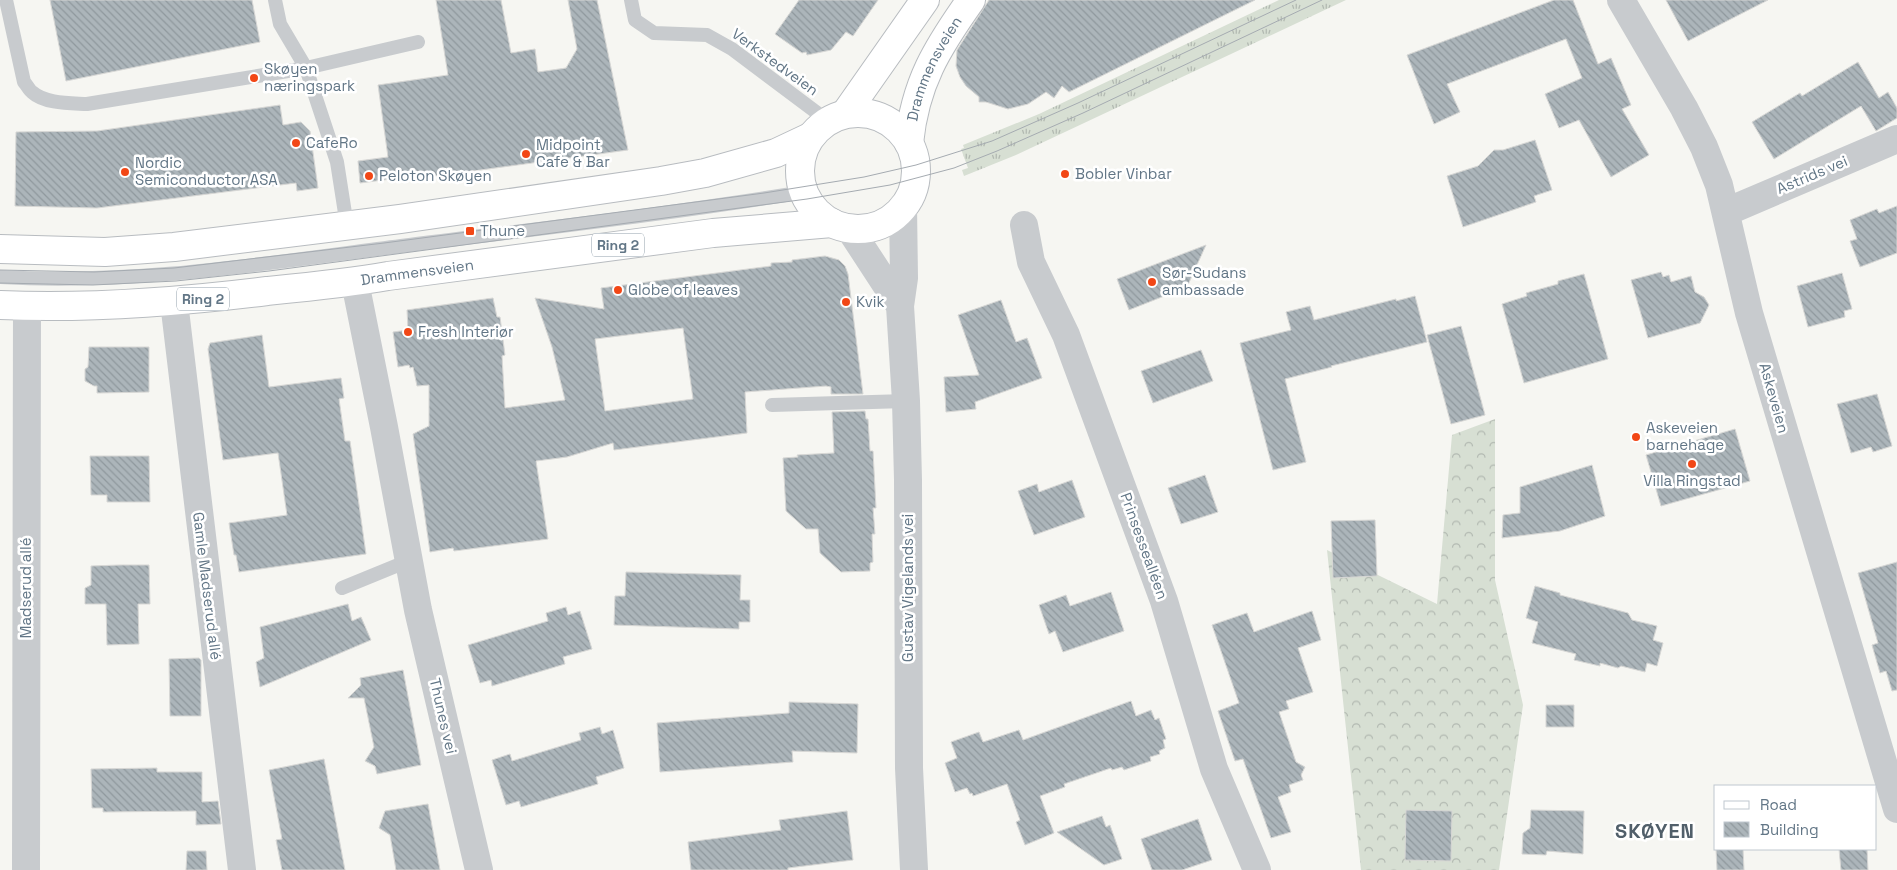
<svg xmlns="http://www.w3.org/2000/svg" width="1897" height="870" viewBox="0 0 1897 870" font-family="'Space Grotesk',sans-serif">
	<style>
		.grass { fill: url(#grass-tufts) }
		.forest { fill: url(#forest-crowns) }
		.building { fill: url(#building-back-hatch); stroke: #d7d7d5; fill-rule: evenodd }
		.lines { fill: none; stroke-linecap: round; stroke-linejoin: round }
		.primary-casing { stroke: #b8bcc0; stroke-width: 30 }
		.service { stroke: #c8cbce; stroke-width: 14 }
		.minor { stroke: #c8cbce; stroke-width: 28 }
		.primary { stroke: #fff; stroke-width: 28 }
		.tram { stroke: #a5abb1; stroke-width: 1 }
		.poi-dot { fill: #f24716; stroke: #fff; stroke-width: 2 }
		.labels { text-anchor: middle; stroke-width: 5; stroke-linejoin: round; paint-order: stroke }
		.shield { fill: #fff; stroke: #919faa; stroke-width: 1 }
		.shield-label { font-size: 14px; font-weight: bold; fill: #627686 }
		.street-label { font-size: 15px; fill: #627686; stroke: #fff }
		.poi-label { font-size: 15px; fill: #627686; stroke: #fff; text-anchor: start }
		.district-label { font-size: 20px; font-weight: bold; letter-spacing: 1px; fill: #515f6a; stroke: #fff }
	</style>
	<defs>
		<pattern id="grass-tufts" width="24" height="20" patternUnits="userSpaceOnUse" patternTransform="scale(1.25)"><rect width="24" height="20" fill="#d7dfd3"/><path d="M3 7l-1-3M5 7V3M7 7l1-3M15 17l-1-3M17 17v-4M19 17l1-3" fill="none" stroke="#b2b9b1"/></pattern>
		<pattern id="forest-crowns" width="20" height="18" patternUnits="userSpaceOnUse" patternTransform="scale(1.25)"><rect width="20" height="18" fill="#d7dfd3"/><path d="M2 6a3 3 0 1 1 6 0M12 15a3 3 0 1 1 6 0" fill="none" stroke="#b2b9b1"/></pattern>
		<pattern id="building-back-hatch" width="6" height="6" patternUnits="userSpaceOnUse" patternTransform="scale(1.25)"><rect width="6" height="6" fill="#acb5ba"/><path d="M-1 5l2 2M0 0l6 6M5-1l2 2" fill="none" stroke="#8f989d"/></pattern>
	</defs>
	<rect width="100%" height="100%" fill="#f6f6f2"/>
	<path class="grass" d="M1279 0H1346L1016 155 964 176 962 170 968 168 961 149 964 148 963 145 1039 114Z"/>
	<path class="forest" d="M1495 419V580L1523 705 1499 870H1361L1327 550 1437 604 1452 435Z"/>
	<path class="building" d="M50 0H252L260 42 66 81Z
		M436 0H501L511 53 535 49 538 72 566 68 577 49 568 0H597L628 150 392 182 391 179 360 183 358 161 388 157 378 85 448 75Z
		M799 0H878L853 36 846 32 831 50 807 55 806 52 802 53 775 34Z
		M989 0H1255L1069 92 1062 86 1054 98 1046 92 1028 104 1008 109 986 102H979V97L966 86 960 77 956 66 957 50Z
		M1554 0H1573L1598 64 1611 58 1631 105 1622 109 1649 155 1611 177 1579 120 1559 128 1545 94 1582 78 1566 39 1447 84 1460 112 1434 124 1407 55Z
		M1666 0H1768L1688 41Z
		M1858 62 1879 98 1888 92 1897 108V118L1876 131 1861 106 1774 159 1752 122 1800 93 1802 96Z
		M280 105 283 125 301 122 310 131 318 188 297 191 296 183 97 208 15 206 16 132 97 131Z
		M1535 140 1552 190 1534 196 1536 202 1463 227 1447 176 1478 166 1494 150H1503Z
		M1897 206V253L1860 267 1850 241 1857 239 1850 220 1877 209 1879 213Z
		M1206 245 1187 287 1129 310 1117 279Z
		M825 256 839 260 845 266 848 274 863 394H831V387L826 386 745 392 747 433 614 450 613 443 567 457 536 461 548 539 454 551 453 548 430 552 413 434 429 426V385L417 386 413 367 410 368 409 365 398 367 393 332 408 330 407 310 493 298 497 317H500L505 355 502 356 505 408 565 400 552 347 535 298 604 309 601 288 771 266V263L792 262V260ZM683 328 693 399 605 411 595 339Z
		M1661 272 1663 277 1669 275 1671 282 1691 276 1695 292 1704 297 1709 305 1700 323 1648 338 1631 280Z
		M1842 273 1852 309 1844 311 1845 317 1808 327 1797 286Z
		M1584 274 1608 359 1524 383 1502 304 1527 296 1526 293 1558 284V281Z
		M1415 296 1427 342 1331 366 1332 367 1285 379 1306 462 1273 470 1240 343 1291 330 1286 312 1310 306 1314 320 1396 299V301Z
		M1001 300 1016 342 1027 338 1042 378 975 402 976 409 946 412 944 377 979 375 958 315Z
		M1461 326 1485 415 1451 424 1427 335Z
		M262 335 269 387 341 378 344 398 339 399 345 441H350L366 554 239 572 236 555H234L229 523 287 515 278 453 223 460 208 349 210 343Z
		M89 347H149V392L97 393V386H94L85 381V369L88 367Z
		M1201 350 1213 381 1153 403 1141 371Z
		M1877 394 1892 446 1873 452 1871 447 1851 453 1837 404Z
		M865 411 866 419H868L870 451H873L876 508H873L875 534H872L873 562 870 563V571L841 572 820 553 818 529H806L786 511 783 458 798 457 797 455 834 453 832 412Z
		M1735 429 1750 481 1661 506 1646 455Z
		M90 456H149L150 502H107V495H91Z
		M1592 465 1605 516 1560 531 1502 538 1503 515 1520 513V487Z
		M1205 475 1218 512 1181 524 1168 488Z
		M1072 480 1085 517 1034 535 1018 491 1037 484 1039 492Z
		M1375 520 1377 576 1333 578 1331 521Z
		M1897 562V690L1892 691 1886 671 1880 673 1872 645 1878 643 1858 573Z
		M120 565H149L150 604H138L139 644 107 645 106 604H85V588L91 585V566Z
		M626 572 741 575 740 600H750V622H739V629L614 625 615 596H625Z
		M1535 586 1560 593V595L1628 613 1632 620 1657 626 1653 640 1663 643 1657 666 1647 663 1645 672 1621 666 1618 668 1600 663V666L1574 660 1576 654 1532 643 1538 622 1526 618Z
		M1111 592 1124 631 1063 652 1055 631 1049 634 1039 605 1066 595 1070 606Z
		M348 604 352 621 361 617 371 640 260 687 256 662 264 658 260 627Z
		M566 607 568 615 580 611 592 649 563 657 565 664 492 686 491 680 480 683 468 645 548 621 546 613Z
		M1312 611 1321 640 1298 648 1313 692 1286 701 1289 709 1279 712 1296 762 1305 767 1301 775 1303 780 1289 785 1291 792 1278 797 1291 832 1271 838 1243 759 1235 761 1218 711 1239 703 1212 625 1247 613 1254 632Z
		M199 658 201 660V716H170L169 659Z
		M403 670 421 765 377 774 375 766 365 761 374 747 364 698H348L361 685 360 678Z
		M1131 701 1136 716 1151 710 1155 720 1159 718 1166 739 1163 740 1165 748 1159 751 1160 754 1150 757 1151 761 1124 770 1122 767 1112 770 1111 768 1064 784 1065 787 1040 796 1054 833 1025 845 1016 822 1020 820 1007 784 973 796 972 793 970 794 967 788 955 792 945 763 957 758 951 742 979 732 983 742 1019 730 1023 740Z
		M789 702 858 704 857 753 792 751 793 762 660 772 657 723 789 713Z
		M1546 705H1574V727H1546Z
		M600 727 602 734 613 730 624 768 596 777 598 784 521 807 519 801 506 805 492 760 510 754 512 761 581 740 579 733Z
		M324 759 345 870H282L276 840 282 839 269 770Z
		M157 768V772H202V802L218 801 221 824 196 825V811L103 812V808H92L91 769Z
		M428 804 440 870H396L390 835 379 828 385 811Z
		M1406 810 1452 811 1451 861 1405 860Z
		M1531 810 1584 811 1583 854 1547 851 1546 855 1522 854 1523 833 1530 828Z
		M847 811 853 860 788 868V870H691L688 842 781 830 779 820Z
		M1102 816 1106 827 1110 825 1122 859 1104 865 1057 832Z
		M1198 819 1212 860 1182 870H1152L1141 839Z
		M1716 849H1743L1744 870H1717Z
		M1839 849H1867L1868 870H1841Z
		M187 851H206L207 870H186Z"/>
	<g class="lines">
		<defs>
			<g id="primary">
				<circle cx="858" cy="171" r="58"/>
				<path d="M845 114 925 0"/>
				<path id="s1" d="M909 143C915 83 937 48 971 0"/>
				<path d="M0 249 105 252 174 247 400 219 661 181 705 173 776 153 810 137"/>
				<path id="s2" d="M0 305C90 309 178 302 267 291 307 287 348 283 388 276L713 233 832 223"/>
			</g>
		</defs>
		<use href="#primary" class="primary-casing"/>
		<path class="service" d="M6 0 24 82C27 85 29 90 32 92 45 104 71 103 87 104L306 68 337 162 347 226
			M275 0 280 24 306 68 418 42
			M631 0 635 20 654 33 707 35 732 49 828 121
			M0 277C135 285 268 263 401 246 535 229 670 214 804 192
			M772 405 906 401
			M342 588 408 561"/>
		<path class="minor" d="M1621 0 1684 108 1704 147 1719 185 1749 313 1897 809
			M903 206 904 278 900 306 906 401 908 480 909 768 914 870
			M1726 212 1897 139
			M1024 225 1031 262 1066 335 1164 601 1214 769 1257 870
			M849 228 900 306
			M355 282 384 427 418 610 479 870
			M174 302 242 870
			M26 870 27 306"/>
		<use href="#primary" class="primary"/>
		<path class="tram" d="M0 270 94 272 174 268 384 243 764 193 864 177 916 165 992 141 1078 103 1296 0
			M0 283 93 285 176 281 269 271 807 199 890 185 954 168 997 151 1083 113 1322 0"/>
	</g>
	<g class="poi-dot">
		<circle cx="254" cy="78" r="5"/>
		<circle cx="296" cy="143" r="5"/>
		<circle cx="526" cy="154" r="5"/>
		<circle cx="125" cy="172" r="5"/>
		<circle cx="1065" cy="174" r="5"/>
		<circle cx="369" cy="176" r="5"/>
		<rect x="465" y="226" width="10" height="10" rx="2.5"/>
		<circle cx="1152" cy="282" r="5"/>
		<circle cx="618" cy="290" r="5"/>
		<circle cx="846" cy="302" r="5"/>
		<circle cx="408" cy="332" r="5"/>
		<circle cx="1636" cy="437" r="5"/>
		<circle cx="1692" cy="464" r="5"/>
	</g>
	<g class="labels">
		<g class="shield">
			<rect x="592" y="233.5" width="52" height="23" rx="4"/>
			<rect x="177" y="287.5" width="52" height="23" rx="4"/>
		</g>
		<g class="shield-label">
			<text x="618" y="250">Ring 2</text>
			<text x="203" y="304">Ring 2</text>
		</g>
		<g class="street-label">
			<text transform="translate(775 62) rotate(36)" y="5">Verkstedveien</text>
			<text dy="5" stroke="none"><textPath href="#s1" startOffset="79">Drammensveien</textPath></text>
			<text transform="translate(1812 175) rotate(-23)" y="5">Astrids vei</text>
			<text dy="5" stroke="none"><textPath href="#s2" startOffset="419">Drammensveien</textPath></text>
			<text transform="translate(1774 398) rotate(74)" y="5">Askeveien</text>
			<text transform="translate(1144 546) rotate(70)" y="5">Prinsessealléen</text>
			<text transform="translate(207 586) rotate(83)" y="5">Gamle Madserud allé</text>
			<text transform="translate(26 588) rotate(-90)" y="5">Madserud allé</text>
			<text transform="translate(908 588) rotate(-90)" y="5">Gustav Vigelands vei</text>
			<text transform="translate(443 716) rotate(77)" y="5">Thunes vei</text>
		</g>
		<g class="poi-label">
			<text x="264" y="74">Skøyen<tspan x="264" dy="17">næringspark</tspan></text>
			<text x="306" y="148">CafeRo</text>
			<text x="536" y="150">Midpoint<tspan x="536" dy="17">Cafe &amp; Bar</tspan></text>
			<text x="135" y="168">Nordic<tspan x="135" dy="17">Semiconductor ASA</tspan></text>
			<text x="1075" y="179">Bobler Vinbar</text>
			<text x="379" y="181">Peloton Skøyen</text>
			<text x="480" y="236">Thune</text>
			<text x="1162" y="278">Sør-Sudans<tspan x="1162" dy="17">ambassade</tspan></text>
			<text x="628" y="295">Globe of leaves</text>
			<text x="856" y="307">Kvik</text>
			<text x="418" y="337">Fresh Interiør</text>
			<text x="1646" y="433">Askeveien<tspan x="1646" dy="17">barnehage</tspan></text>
			<text x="1692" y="486" text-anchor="middle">Villa Ringstad</text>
		</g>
		<g class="district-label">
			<text x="1655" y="838">SKØYEN</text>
		</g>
	</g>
	<rect x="1714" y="785" width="162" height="65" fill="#ffffff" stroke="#c0c8cf"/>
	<rect x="1724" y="801" width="25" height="8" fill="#ffffff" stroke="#c0c8cf"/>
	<text x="1760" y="810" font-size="15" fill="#627686">Road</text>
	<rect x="1724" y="822" width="25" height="15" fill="url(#building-back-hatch)" stroke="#c0c8cf"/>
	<text x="1760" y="835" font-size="15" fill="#627686">Building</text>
</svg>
